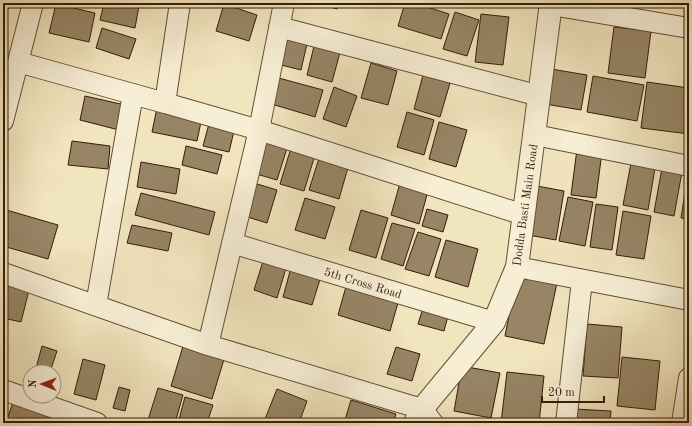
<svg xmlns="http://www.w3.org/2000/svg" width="692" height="426" viewBox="0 0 692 426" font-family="'Old Standard TT',serif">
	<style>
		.building { fill: #978566; stroke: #361c07 }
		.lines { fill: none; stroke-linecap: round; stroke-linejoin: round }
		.minor-casing { stroke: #654e35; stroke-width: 22 }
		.tertiary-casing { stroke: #654e35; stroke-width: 24 }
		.minor { stroke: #f6eed5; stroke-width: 20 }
		.tertiary { stroke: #f6eed5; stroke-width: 22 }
		.labels { text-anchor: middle; stroke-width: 3; stroke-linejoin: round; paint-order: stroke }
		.street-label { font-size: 12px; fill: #361c07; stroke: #f6eed5 }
	</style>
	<rect width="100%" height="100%" fill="#f1e5be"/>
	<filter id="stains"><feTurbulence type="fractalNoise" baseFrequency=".005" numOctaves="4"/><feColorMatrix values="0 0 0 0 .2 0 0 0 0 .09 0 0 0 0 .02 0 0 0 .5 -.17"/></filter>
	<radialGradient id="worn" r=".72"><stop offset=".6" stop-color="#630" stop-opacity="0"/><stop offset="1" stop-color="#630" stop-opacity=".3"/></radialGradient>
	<path class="building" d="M3 3H11L10 8 3 7Z
		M104 3H127L139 6 135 28 100 20Z
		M318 3H339L337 9Z
		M405 3H415L449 14 441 39 398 26Z
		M56 4 95 13 89 42 49 33Z
		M224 4 257 15 249 41 216 31Z
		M455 12 479 20 467 56 443 49Z
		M481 14 509 17 503 65 475 62Z
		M614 27 651 31 645 78 608 73Z
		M102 28 136 39 129 59 96 48Z
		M285 30 309 35 301 70 277 64Z
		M316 38 342 45 332 82 307 75Z
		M371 63 397 71 388 105 361 98Z
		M551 69 587 75 581 110 545 104Z
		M423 75 450 83 440 117 414 109Z
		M593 76 644 85 637 121 587 112Z
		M275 77 323 90 315 117 268 103Z
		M647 82 689 88V134L641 128Z
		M334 87 357 96 346 127 323 119Z
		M85 96 125 105 119 130 80 120Z
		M157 108 202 117 197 141 152 132Z
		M407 112 434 120 424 155 397 147Z
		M210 120 235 127 229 152 203 146Z
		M439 122 467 130 456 167 429 159Z
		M264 137 288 145 277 180 253 173Z
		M72 141 110 146 108 169 68 165Z
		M186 146 222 155 217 174 182 165Z
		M291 148 315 155 304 191 280 184Z
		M577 149 602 152 596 198 571 195Z
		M320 155 349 164 339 199 309 190Z
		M141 162 180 169 176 194 137 187Z
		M631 163 655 168 648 210 623 205Z
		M662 168 682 172 674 216 654 212Z
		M688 173H689V219L681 218Z
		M254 183 277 190 267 223 244 216Z
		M400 183 428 191 419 224 391 215Z
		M537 186 564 191 556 240 528 235Z
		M141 193 215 212 209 235 135 215Z
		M568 197 593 202 585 246 559 241Z
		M305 198 335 207 325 239 295 230Z
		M596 204 618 207 612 250 590 247Z
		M3 209 58 225 48 259 3 246Z
		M427 209 448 215 443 232 422 226Z
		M361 210 388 218 376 258 349 250Z
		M623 211 651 216 644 259 616 255Z
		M392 223 415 229 403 266 381 259Z
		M132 225 172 233 168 251 127 243Z
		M418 232 441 239 429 276 405 269Z
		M446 240 478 249 468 287 435 277Z
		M264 258 287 265 277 298 254 290Z
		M292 264 322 273 312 305 283 297Z
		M517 275 557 283 544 344 505 336Z
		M347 283 399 299 390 331 338 315Z
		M3 284 29 290 21 322 3 318Z
		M423 308 448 316 444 331 418 324Z
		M587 324 622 327 618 378 583 376Z
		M184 343 225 356 212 399 171 386Z
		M42 346 57 351 50 372H35Z
		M396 347 420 354 412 381 387 374Z
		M622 357 660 361 655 410 617 406Z
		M83 359 105 365 96 400 74 394Z
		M462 366 500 373 491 418 454 411Z
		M507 372 544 376 539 423H501Z
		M119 387 130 390 125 411 113 408Z
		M158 388 183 395 175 423H159L148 420Z
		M277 389 307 401 299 423H277L265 419Z
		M185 397 213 405 207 423H178Z
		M351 400 396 414 393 423H344Z
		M13 402 59 418 57 423H6Z
		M575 409 611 411 610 423H574Z"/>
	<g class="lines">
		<defs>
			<path id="minor" d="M180 3 165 103 259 130 524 215
				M551 5 689 28
				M279 27 540 96
				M18 62 165 103
				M3 121 33 3
				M535 135 689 166
				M232 243 494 322
				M517 267 689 300
				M3 273 208 345 422 409 433 423
				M96 305 133 94
				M208 345 259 130 284 3
				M3 390 97 423
				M566 423 582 280
				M682 423 689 378"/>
			<path id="tertiary" d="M415 423 422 409 494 322 517 267 551 3"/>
		</defs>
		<use href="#minor" class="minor-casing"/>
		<use href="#tertiary" class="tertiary-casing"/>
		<use href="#minor" class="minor"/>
		<use href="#tertiary" class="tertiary"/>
	</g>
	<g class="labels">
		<g class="street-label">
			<text transform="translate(525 205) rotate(-82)" y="4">Dodda Basti Main Road</text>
			<text transform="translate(363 283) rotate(17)" y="4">5th Cross Road</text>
		</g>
	</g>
	<rect width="692" height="426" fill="none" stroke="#f1e5be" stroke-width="16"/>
	<rect x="4" y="4" width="684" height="418" fill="none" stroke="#361c07" stroke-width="2"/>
	<rect x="8" y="8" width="676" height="410" fill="none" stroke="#361c07"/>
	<g transform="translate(42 384) rotate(271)"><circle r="19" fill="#f6eed5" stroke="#a99a83"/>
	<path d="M0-3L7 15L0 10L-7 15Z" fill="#8f2418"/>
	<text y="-6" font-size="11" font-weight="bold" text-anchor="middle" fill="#361c07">N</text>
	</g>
	<path d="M542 396v6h62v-6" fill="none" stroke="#361c07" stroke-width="2"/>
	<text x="548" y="396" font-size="12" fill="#361c07" stroke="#f6eed5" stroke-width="3" paint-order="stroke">20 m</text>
	<rect width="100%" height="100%" filter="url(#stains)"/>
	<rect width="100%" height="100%" fill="url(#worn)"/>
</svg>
